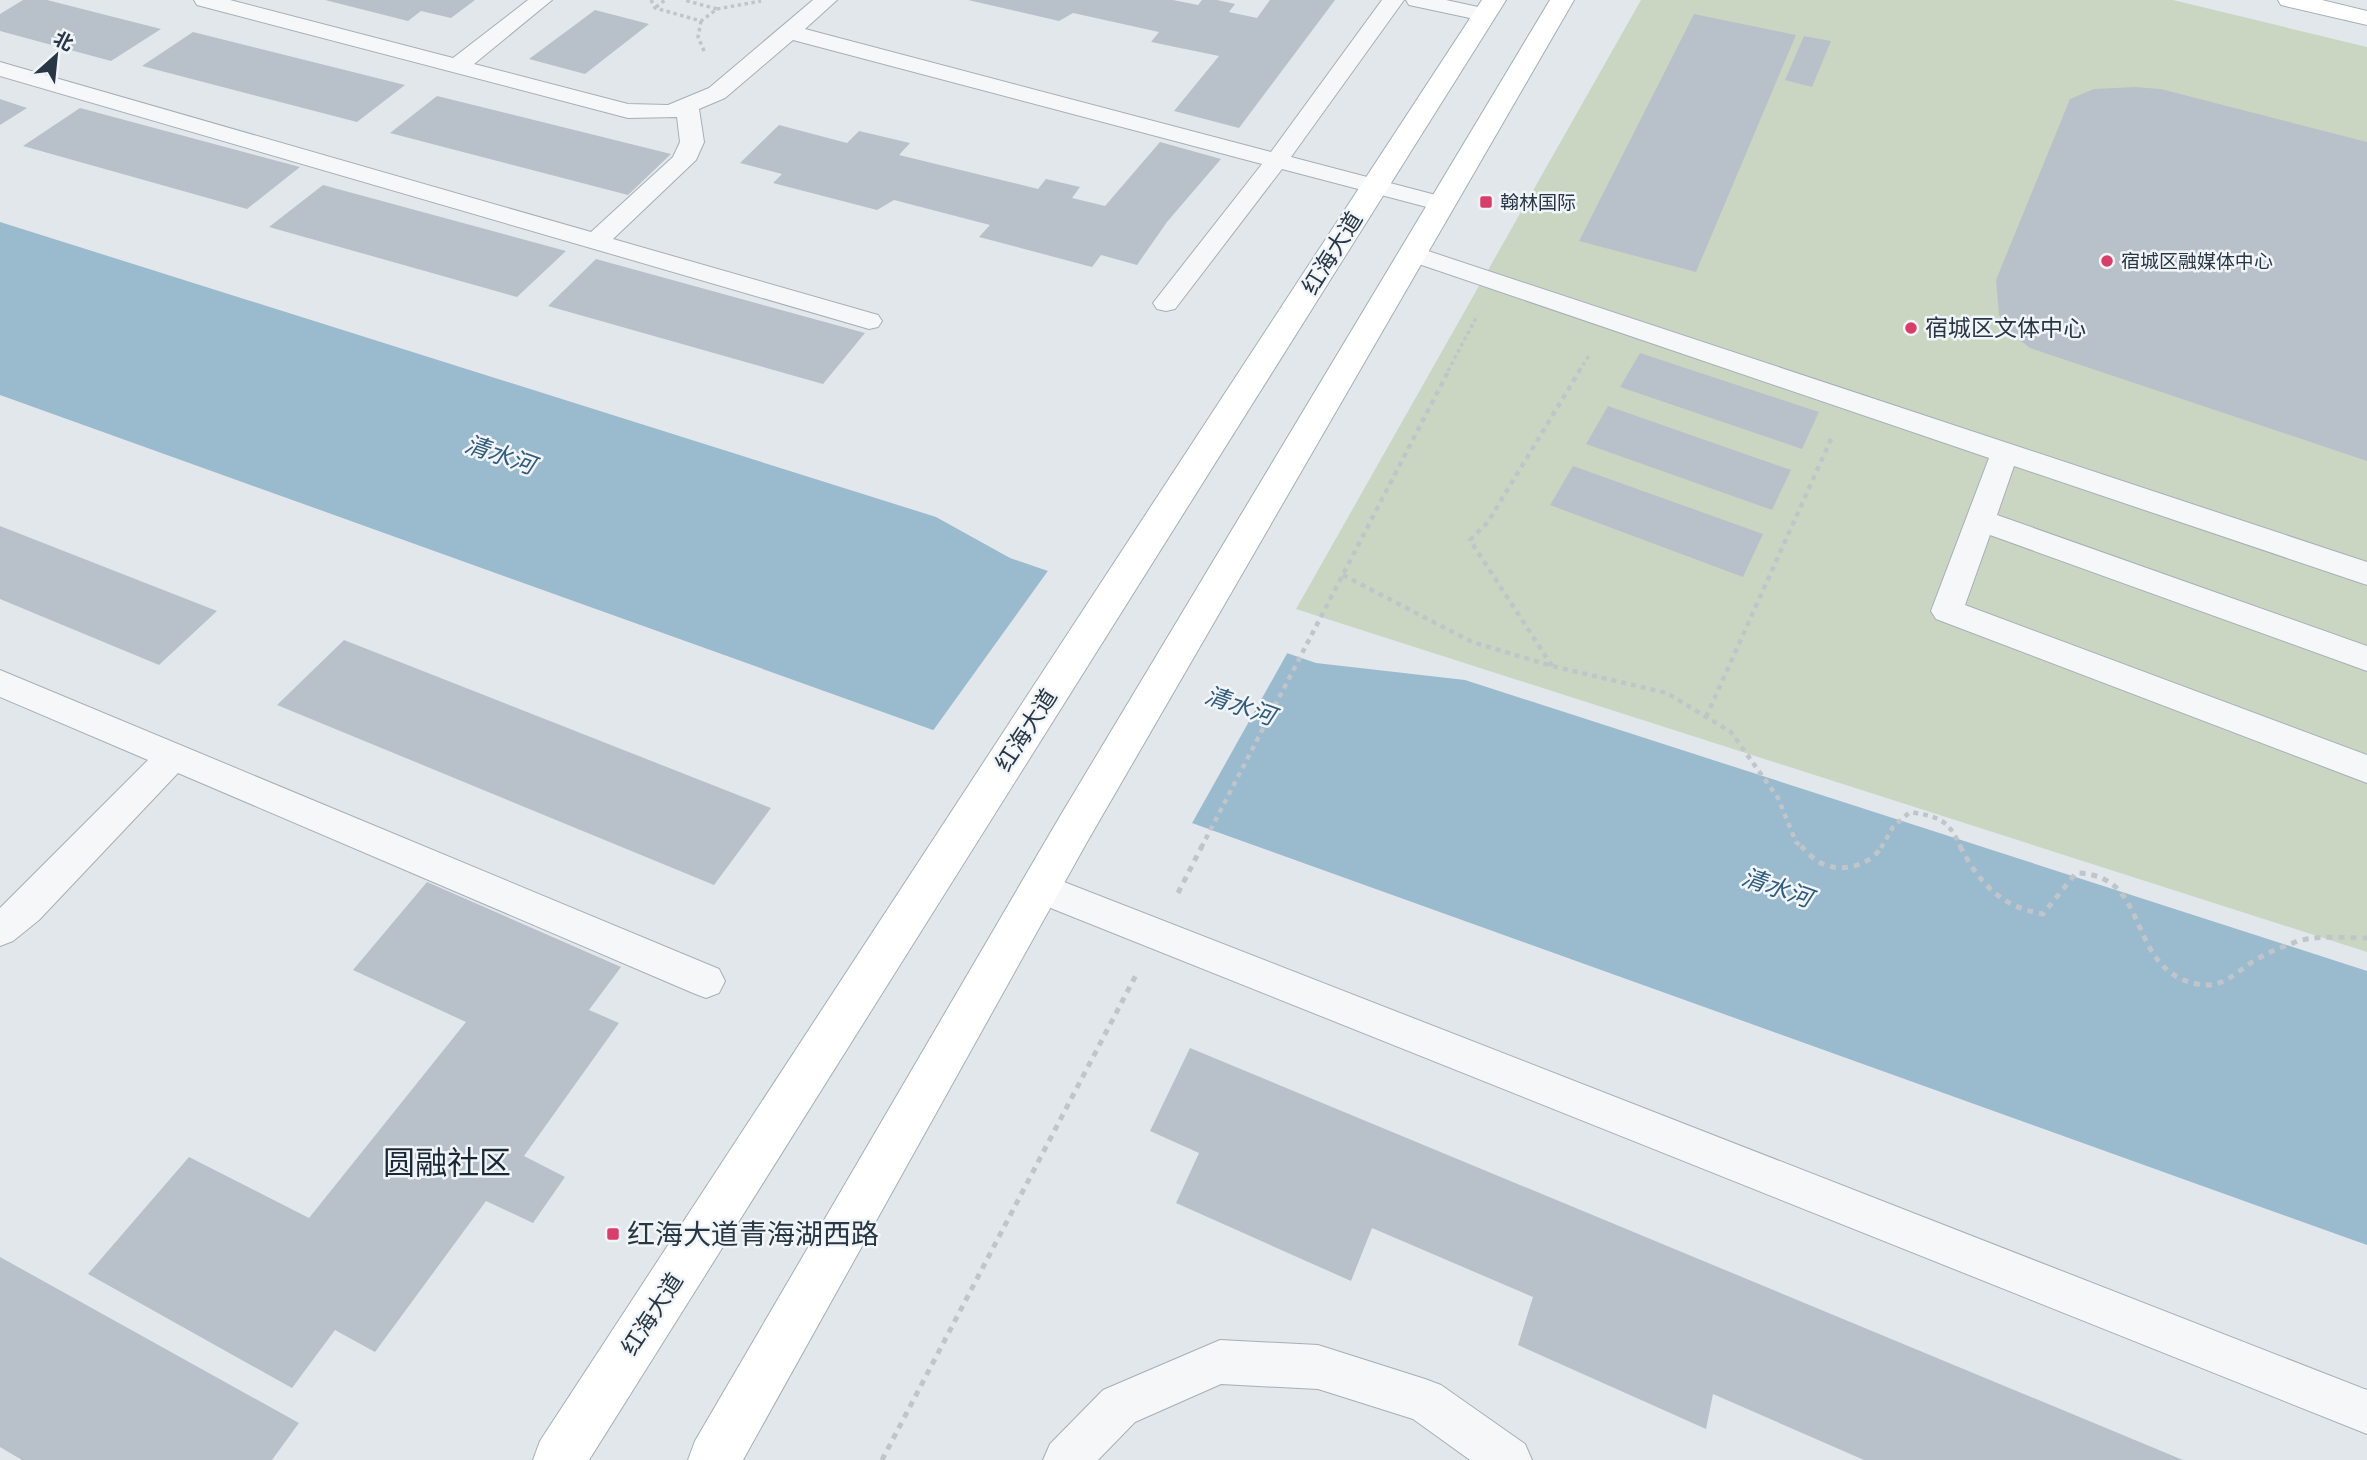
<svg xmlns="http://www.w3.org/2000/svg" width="2367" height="1460" viewBox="0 0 2367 1460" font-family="Helvetica,'Noto Sans SC',sans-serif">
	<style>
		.green { fill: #cad6c2 }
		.water { fill: #9abace }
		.pier { fill: #e2e7eb }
		.building { fill: #b8c1ca }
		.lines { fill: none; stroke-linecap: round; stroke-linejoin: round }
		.lane-casing { stroke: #a6afb6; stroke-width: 2 }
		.secondary-casing { stroke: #a6afb6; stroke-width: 2 }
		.path-far2 { stroke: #c0c5ca; stroke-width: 3.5; stroke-dasharray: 3.5 3.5; stroke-linecap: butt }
		.path-far1 { stroke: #c0c5ca; stroke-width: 4.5; stroke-dasharray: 5 5; stroke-linecap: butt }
		.path { stroke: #c0c5ca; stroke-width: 5; stroke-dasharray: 6 6; stroke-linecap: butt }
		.lane { fill: #f5f7f9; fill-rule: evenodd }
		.secondary { fill: #fff; fill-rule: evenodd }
		.poi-dot { fill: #da3d6a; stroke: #f2f5f8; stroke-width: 2.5 }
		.labels { text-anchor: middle; stroke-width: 5; stroke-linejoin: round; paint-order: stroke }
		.far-poi-label { font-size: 19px; fill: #283745; stroke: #f2f5f8; text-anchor: start }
		.street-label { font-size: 23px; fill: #283745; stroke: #f2f5f8 }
		.poi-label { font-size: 23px; fill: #283745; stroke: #f2f5f8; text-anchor: start }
		.water-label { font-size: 24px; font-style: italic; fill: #2f5c7d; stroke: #f2f5f8 }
		.near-poi-label { font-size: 28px; fill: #283745; stroke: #f2f5f8; text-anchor: start }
		.near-quarter-label { font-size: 32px; fill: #1a2736; stroke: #f2f5f8 }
	</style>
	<rect width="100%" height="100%" fill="#e2e7eb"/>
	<path class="green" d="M1641 0H2173L2367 47V952L1296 609Z"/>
	<path class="water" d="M0 222 936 517 1010 558 1316 663 1465 680 2367 971V1245L0 395Z"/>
	<path class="pier" d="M1050 568 1289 650 1191 825 932 732Z"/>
	<path class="building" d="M23 0H47L161 29 111 61 0 31V14Z
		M325 0H475L451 18 421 11 408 21Z
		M968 0H1173L1198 5 1202 0H1217L1235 4 1229 12 1257 18 1270 0H1335L1239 128 1174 111 1219 56 1151 42 1159 32 1073 13 1059 21Z
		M595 10 649 24 585 74 529 59Z
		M1694 14 1796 35 1696 272 1579 241Z
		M193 32 405 85 357 122 142 66Z
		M1804 36 1831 41 1812 87 1785 80Z
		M2135 87 2161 89 2367 142V461L2030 348 2009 332 1999 315 1996 280 2070 99 2094 89Z
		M437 96 671 154 628 195 390 133Z
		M0 99 27 108 0 125Z
		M80 108 300 167 247 209 23 146Z
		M779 125 847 143 859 131 910 143 899 155 1038 189 1046 179 1080 187 1072 198 1105 206 1160 142 1221 159 1167 222 1137 265 1101 255 1092 267 979 237 990 225 894 200 877 210 773 183 782 174 740 163Z
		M323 185 566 251 517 297 269 227Z
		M596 259 865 333 823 384 548 306Z
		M1640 353 1819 412 1802 449 1620 387Z
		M1608 406 1791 470 1772 510 1586 444Z
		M1573 466 1763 534 1743 577 1550 505Z
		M0 526 217 611 159 665 0 599Z
		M344 640 771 808 714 885 277 705Z
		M427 882 621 967 589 1010 619 1023 524 1156 565 1177 533 1223 486 1201 375 1352 335 1330 292 1388 88 1274 189 1157 309 1218 466 1022 353 970Z
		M1190 1048 2183 1460H1864L1713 1394 1706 1429 1518 1345 1533 1297 1372 1228 1351 1281 1176 1203 1199 1153 1150 1131Z
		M0 1257 299 1423 272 1460H22L0 1447Z"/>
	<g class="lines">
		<defs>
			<path id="lane" d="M194 0H230L453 58 528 0H552L474 64 628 104 668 105 709 88 813 0H837L805 29 1271 152 1382 0H1404L1291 157 1451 199 1454 204 1451 209 1442 211 1282 169 1175 309 1166 311 1157 309 1153 303 1262 164 793 40 725 98 699 109 704 142 696 160 613 239 878 315 882 321 878 327 869 329 0 76V62L591 232 673 157 680 142 677 117 628 118 197 5Z
				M1406 0H1446L1492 10 1495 15 1492 20 1484 21 1409 5Z
				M1413 246 2367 562V585L2014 466 1997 515 2367 646V671L1990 535 1965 605 2367 755V783L1936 619 1931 611 1989 458 1404 259 1400 254 1404 249Z
				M0 670 719 969 725 981 719 993 706 998 693 993 178 773 39 920 13 941 0 946V908L148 760 0 697Z
				M1041 873 2367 1390V1434L1028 899 1023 888 1028 877Z
				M1220 1340 1318 1345 1425 1379 1441 1385 1525 1444 1532 1460H1470L1413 1419 1318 1389 1221 1384 1135 1422 1098 1460H1043L1050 1444 1103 1390Z"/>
			<path id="secondary" d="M1482 0H1506L589 1460H533L540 1441Z
				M1550 0H1574L1087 842 743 1460H688L695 1441 1059 818Z
				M2278 0H2322L2367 11V25L2281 5Z"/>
		</defs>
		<use href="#lane" class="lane-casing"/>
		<use href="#secondary" class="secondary-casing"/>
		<path class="path-far2" d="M651 0 655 8 701 21 717 9 684 0
			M656 7 665 0
			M717 9 761 1
			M701 21 698 37 705 53
			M1448 371 1477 316
			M1579 371 1590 354"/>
		<path class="path-far1" d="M1343 575 1472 642 1552 666 1667 693 1731 732 1778 798 1796 842 1803 848
			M1552 666 1470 540 1488 522 1580 370
			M1706 717 1832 437
			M1201 848 1449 370
			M1881 848 1893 827 1910 812C1940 817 1949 820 1961 848"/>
		<path class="path" d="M1801 846C1807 852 1815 861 1823 864 1843 873 1871 865 1882 846
			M1960 846C1979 883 2001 907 2043 914L2076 873C2153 874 2124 969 2197 984 2224 990 2238 969 2259 958 2271 951 2285 946 2298 941 2321 935 2344 938 2367 938
			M1178 893 1202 846
			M882 1460 1136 975"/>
		<use href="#lane" class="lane"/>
		<use href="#secondary" class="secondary"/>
	</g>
	<g class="poi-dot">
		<rect x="1479" y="195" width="14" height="14" rx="3.5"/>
		<circle cx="2107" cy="261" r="7"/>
		<circle cx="1911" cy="328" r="7"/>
		<rect x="606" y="1227" width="14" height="14" rx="3.5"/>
	</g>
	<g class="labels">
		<g class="far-poi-label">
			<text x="1500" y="209">翰林国际</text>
			<text x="2121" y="268">宿城区融媒体中心</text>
		</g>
		<g class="street-label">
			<text transform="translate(1332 253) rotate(-58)" y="8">红海大道</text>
			<text transform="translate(1026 730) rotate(-57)" y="8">红海大道</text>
			<text transform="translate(652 1314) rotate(-57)" y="8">红海大道</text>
		</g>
		<g class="poi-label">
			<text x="1925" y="336">宿城区文体中心</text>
		</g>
		<g class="water-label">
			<text transform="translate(500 455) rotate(19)" y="8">清水河</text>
			<text transform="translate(1240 706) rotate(19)" y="8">清水河</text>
			<text transform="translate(1777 888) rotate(19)" y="8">清水河</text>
		</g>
		<g class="near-poi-label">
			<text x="627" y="1244">红海大道青海湖西路</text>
		</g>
		<g class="near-quarter-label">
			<text x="447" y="1174">圆融社区</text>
		</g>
	</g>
	<g transform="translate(56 56) rotate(27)" stroke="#f2f5f8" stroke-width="5" paint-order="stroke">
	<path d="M0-5L12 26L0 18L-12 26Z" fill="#283745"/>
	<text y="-10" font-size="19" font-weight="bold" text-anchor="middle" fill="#283745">北</text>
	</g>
</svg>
